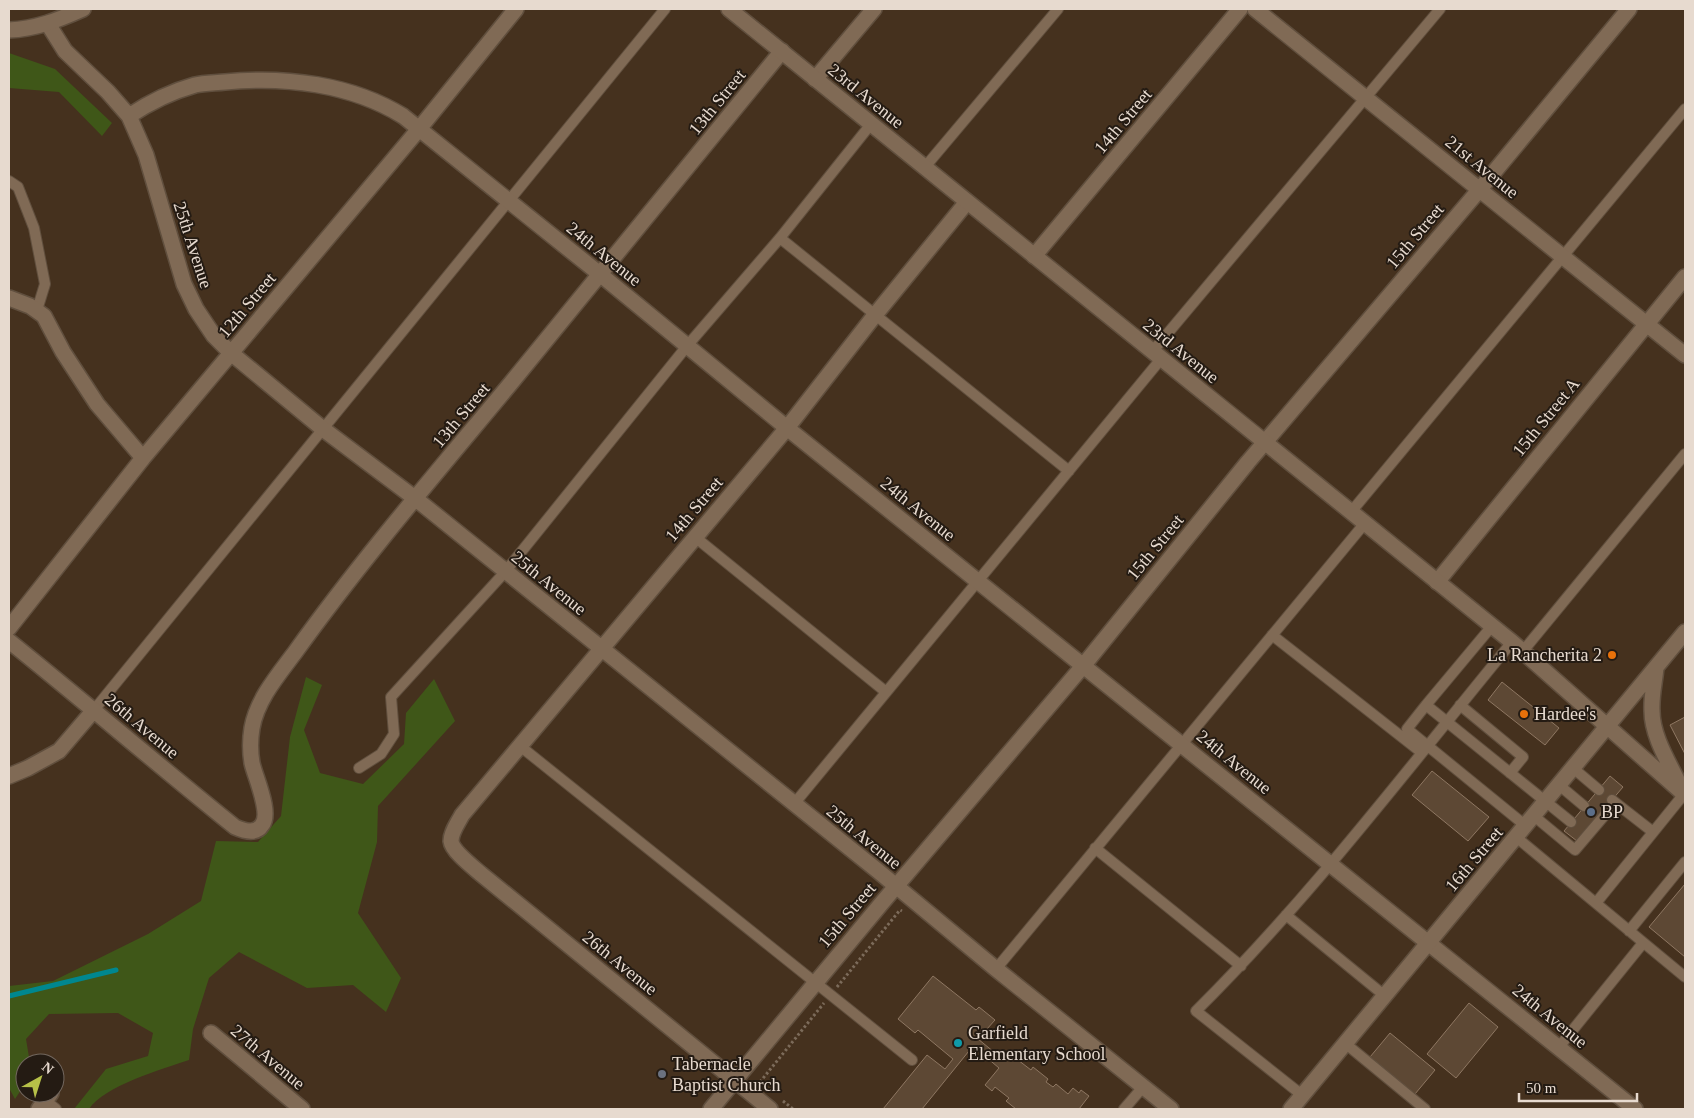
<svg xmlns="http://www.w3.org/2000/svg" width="1694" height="1118" viewBox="0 0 1694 1118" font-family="'Times New Roman',serif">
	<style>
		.green { fill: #3f5718 }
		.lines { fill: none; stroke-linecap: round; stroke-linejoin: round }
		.stream { stroke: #00878f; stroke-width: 5 }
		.building { fill: #5d4834; stroke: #8e7762 }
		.lane-casing { stroke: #604f3e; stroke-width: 12 }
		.street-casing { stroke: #604f3e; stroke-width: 18 }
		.secondary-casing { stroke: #604f3e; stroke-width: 18 }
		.path { stroke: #7c6b5a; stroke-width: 3; stroke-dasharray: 2.5 2.5; stroke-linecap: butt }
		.lane { stroke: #806a55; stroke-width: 10 }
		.street { stroke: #806a55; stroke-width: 15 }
		.secondary { stroke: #806a55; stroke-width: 15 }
		.food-dot { fill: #e8710a; stroke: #241b13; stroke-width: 2 }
		.service-dot { fill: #5c6f8a; stroke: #241b13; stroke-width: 2 }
		.culture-dot { fill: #0f9aa8; stroke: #241b13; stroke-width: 2 }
		.worship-dot { fill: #6b7280; stroke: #241b13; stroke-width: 2 }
		.labels { text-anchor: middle; stroke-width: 4; stroke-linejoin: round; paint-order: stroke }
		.street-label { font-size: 18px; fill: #e7dacf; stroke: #241b13 }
		.poi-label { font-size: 18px; fill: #e7dacf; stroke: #241b13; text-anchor: start }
	</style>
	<rect width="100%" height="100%" fill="#45311e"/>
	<path class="green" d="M9 53 55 69 112 123 102 136 59 92 9 88Z
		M306 677 322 685 304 730 320 773 363 784 404 744 406 713 434 679 455 721 378 806 377 842 358 913 401 978 386 1012 353 985 307 988 239 952 209 978 193 1029 189 1060C162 1069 104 1086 89 1109H74L106 1069 148 1056 153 1033 118 1013 49 1014 26 1039 30 1063H25V1084L15 1099 9 1088V986L53 981 148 934 201 901 216 841 258 842 281 816 290 737Z"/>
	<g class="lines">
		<path class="stream" d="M9 996 116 970"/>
	</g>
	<path class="building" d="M1502 682 1559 728 1545 745 1488 700Z
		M1685 717V754L1670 725Z
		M1432 771 1489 817 1468 841 1412 795Z
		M1610 776 1623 787 1577 841 1564 831Z
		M1685 884V957L1649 927Z
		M933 976 976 1010 979 1007 995 1020 978 1039 1005 1061 1013 1050 1020 1056 1018 1060 1031 1070 1033 1067 1048 1079 1046 1082 1053 1087 1056 1084 1068 1094 1073 1088 1079 1093 1081 1090 1089 1096 1079 1109H1016L1006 1101 1009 1098 995 1087 992 1091 985 1085 999 1068 973 1046 922 1109H883L927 1055 945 1069 953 1059 918 1030 915 1033 898 1019Z
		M1469 1003 1498 1027 1456 1078 1427 1054Z
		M1390 1033 1435 1070 1415 1094 1370 1057Z"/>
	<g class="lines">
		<defs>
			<path id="lane" d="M925 167 1058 9
				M9 181 18 187 34 228 45 284 37 310
				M780 238 1069 471
				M1152 352 1440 9
				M1351 512 1685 109
				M695 537 886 692
				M1492 626 1426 705 1571 822
				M1272 635 1421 752
				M1523 651 1685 454
				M1426 705 1407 729 1526 826
				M1460 705 1523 757 1510 773
				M94 710 665 9
				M520 746 912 1060
				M359 768 381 754 394 734 391 697 505 572 687 346 780 238 871 124
				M1573 768 1599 790
				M1559 785 1584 806
				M1612 800 1653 832
				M794 804 1161 359
				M1534 816 1575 850 1615 803
				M1516 837 1685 977
				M1095 848 1241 966
				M1596 903 1684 794
				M1286 915 1385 996
				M1629 931 1685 862
				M996 969 1365 523
				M1346 1044 1425 1109
				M1559 1047 1643 943
				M1302 1095 1196 1011C1311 897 1409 767 1512 642
				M46 1101 56 1109
				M1124 1109 1143 1087"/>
			<path id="street" d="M1255 9 1685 355
				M48 24 65 51 108 92 129 116 146 155 184 284 196 309 214 336 231 353 323 429 416 499 878 871 996 969 1171 1109
				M815 79 874 9
				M129 116C150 102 170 92 195 85 204 83 215 83 225 82 285 76 351 84 403 116L601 275 787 428 1635 1109
				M1034 256 1240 9
				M9 298 30 306 44 316 63 352 97 404 143 458
				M1437 582 1685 277
				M9 628 143 458 419 129 516 9
				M9 641C85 702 159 766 235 827 244 831 256 835 262 825 272 813 255 777 252 763 250 751 250 740 252 728 257 699 279 674 296 651 363 558 438 471 511 383 602 273 692 162 782 51
				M9 776 28 768 59 751 94 710
				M211 1033 302 1109
				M39 1109 51 1093
				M711 1109 881 904 1083 666 1248 462 1480 189 1629 9
				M770 1109 481 874C473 867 452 851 451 841 451 832 458 823 462 815L787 428 875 315 967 202"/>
			<path id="secondary" d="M729 9 1512 642 1685 795
				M9 30C36 29 58 20 83 9
				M1656 667C1655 681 1651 696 1652 711 1652 737 1670 764 1681 788
				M1291 1109 1685 632"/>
		</defs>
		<use href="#lane" class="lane-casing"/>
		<use href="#street" class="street-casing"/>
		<use href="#secondary" class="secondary-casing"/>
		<path class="path" d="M837 987 900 910 902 911
			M760 1082 824 1003
			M783 1101 793 1109"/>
		<use href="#lane" class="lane"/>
		<use href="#street" class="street"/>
		<use href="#secondary" class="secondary"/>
	</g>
	<g class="food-dot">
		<circle cx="1612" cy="655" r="5"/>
		<circle cx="1524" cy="714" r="5"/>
	</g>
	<circle class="service-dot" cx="1591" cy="812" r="5"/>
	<circle class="culture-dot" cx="958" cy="1043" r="5"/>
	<circle class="worship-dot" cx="662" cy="1074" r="5"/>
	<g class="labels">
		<g class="street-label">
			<text transform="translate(866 96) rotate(39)" y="6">23rd Avenue</text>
			<text transform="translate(717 102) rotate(-51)" y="6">13th Street</text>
			<text transform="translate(1123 121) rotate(-50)" y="6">14th Street</text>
			<text transform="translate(1482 167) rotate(39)" y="6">21st Avenue</text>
			<text transform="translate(1415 236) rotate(-50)" y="6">15th Street</text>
			<text transform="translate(193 245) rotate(72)" y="6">25th Avenue</text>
			<text transform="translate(604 254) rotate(39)" y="6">24th Avenue</text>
			<text transform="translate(247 305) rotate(-50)" y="6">12th Street</text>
			<text transform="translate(1181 351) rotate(39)" y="6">23rd Avenue</text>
			<text transform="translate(461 415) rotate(-50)" y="6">13th Street</text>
			<text transform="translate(1546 417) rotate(-51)" y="6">15th Street A</text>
			<text transform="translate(694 509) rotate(-50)" y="6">14th Street</text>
			<text transform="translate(918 509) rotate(39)" y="6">24th Avenue</text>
			<text transform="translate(1155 547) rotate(-51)" y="6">15th Street</text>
			<text transform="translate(549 583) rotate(39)" y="6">25th Avenue</text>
			<text transform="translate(142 726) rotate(40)" y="6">26th Avenue</text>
			<text transform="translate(1234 762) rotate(39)" y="6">24th Avenue</text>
			<text transform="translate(864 837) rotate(39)" y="6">25th Avenue</text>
			<text transform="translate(1474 859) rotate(-50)" y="6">16th Street</text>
			<text transform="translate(847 915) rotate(-50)" y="6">15th Street</text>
			<text transform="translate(620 963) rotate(39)" y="6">26th Avenue</text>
			<text transform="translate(1550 1016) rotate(39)" y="6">24th Avenue</text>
			<text transform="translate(268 1057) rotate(40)" y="6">27th Avenue</text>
		</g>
		<g class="poi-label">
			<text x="1602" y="661" text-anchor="end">La Rancherita 2</text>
			<text x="1534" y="720">Hardee's</text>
			<text x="1601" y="818">BP</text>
			<text x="968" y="1039">Garfield<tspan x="968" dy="21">Elementary School</tspan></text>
			<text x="672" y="1070">Tabernacle<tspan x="672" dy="21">Baptist Church</tspan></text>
		</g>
	</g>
	<rect width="1694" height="1118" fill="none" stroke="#e7dacf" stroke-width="20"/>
	<g transform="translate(40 1078) rotate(39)"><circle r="24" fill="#241b13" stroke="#72675e"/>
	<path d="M0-4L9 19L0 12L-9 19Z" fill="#b7c148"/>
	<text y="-8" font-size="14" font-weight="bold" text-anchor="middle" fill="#e7dacf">N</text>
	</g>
	<path d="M1519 1093v8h118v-8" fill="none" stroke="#e7dacf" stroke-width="2.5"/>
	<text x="1526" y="1093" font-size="15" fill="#e7dacf" stroke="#241b13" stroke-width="4" paint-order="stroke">50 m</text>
</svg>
